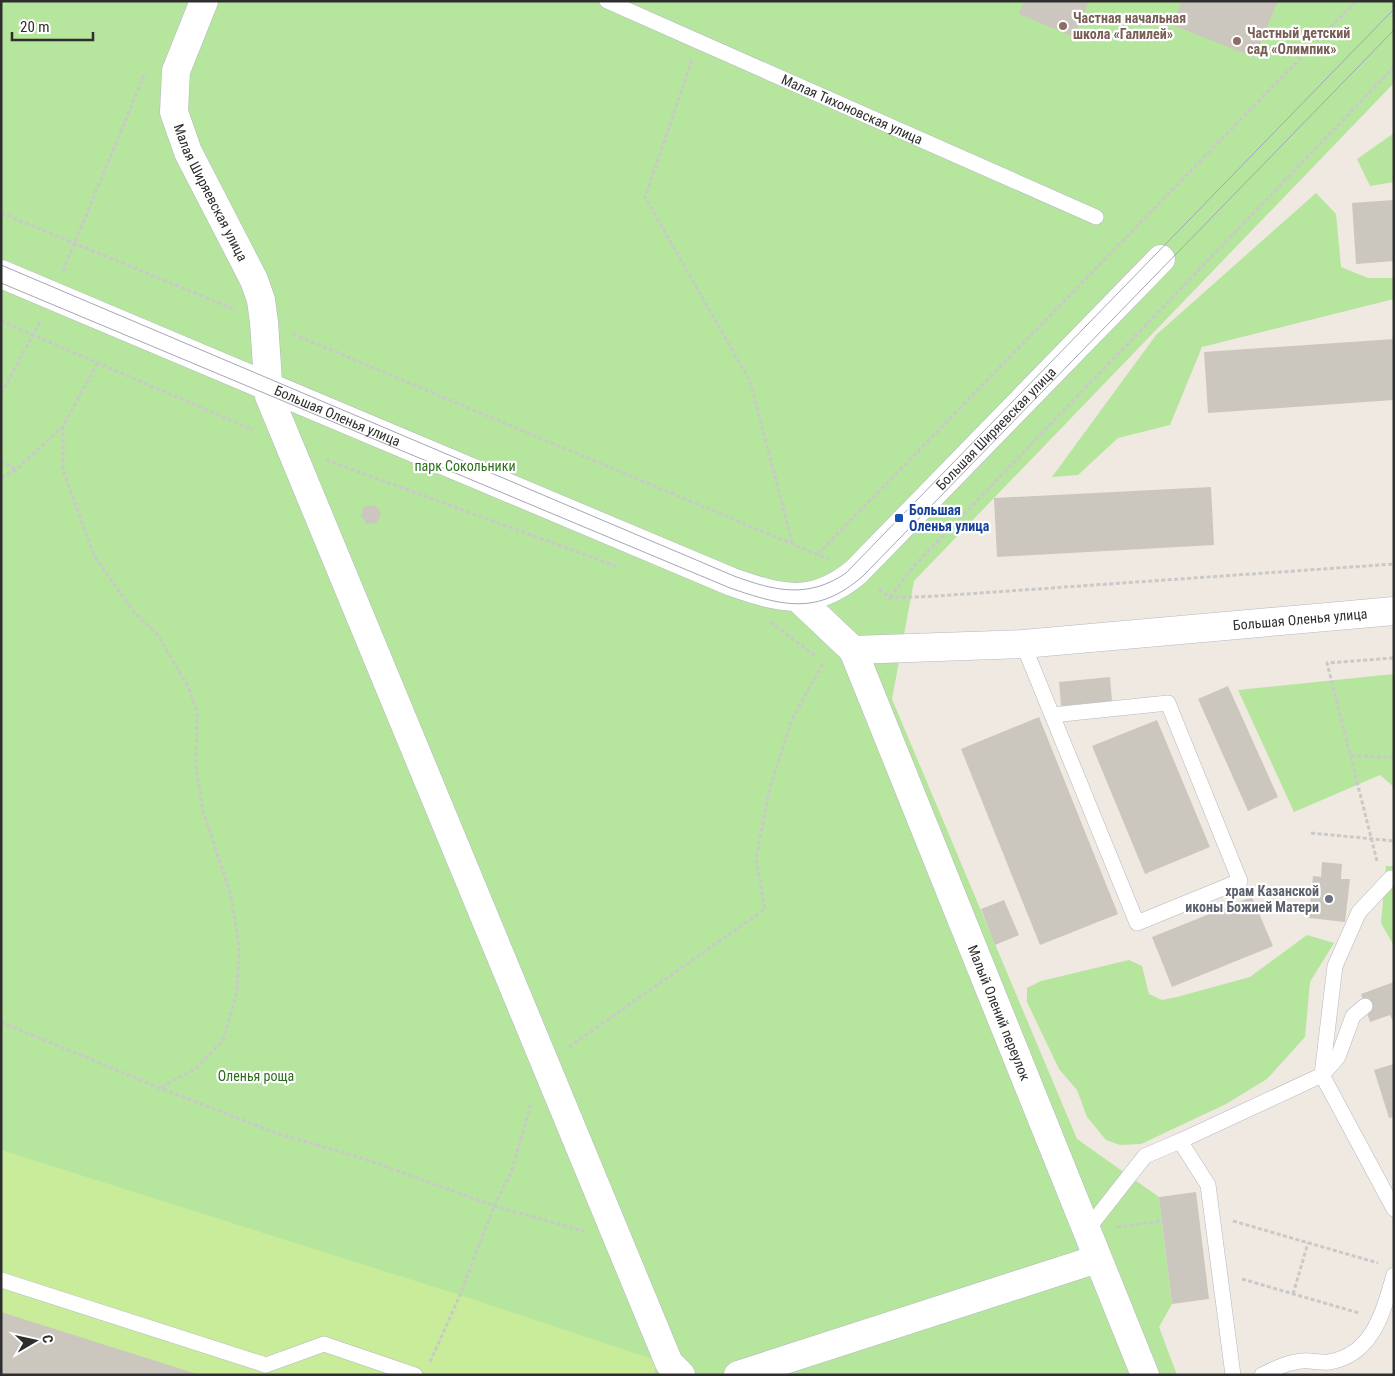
<svg xmlns="http://www.w3.org/2000/svg" width="1395" height="1376" viewBox="0 0 1395 1376" font-family="'Roboto Condensed',sans-serif">
	<style>
		.green { fill: #b6e59e }
		.pitch { fill: #c9ec9a }
		.building { fill: #cbc7bf }
		.lines { fill: none; stroke-linecap: round; stroke-linejoin: round }
		.service-casing { stroke: #b4b7c1; stroke-width: 16 }
		.minor-casing { stroke: #b4b7c1; stroke-width: 29 }
		.path { stroke: #c9c9c9; stroke-width: 3; stroke-dasharray: 4 2.5; stroke-linecap: butt }
		.service { stroke: #fff; stroke-width: 15 }
		.minor { stroke: #fff; stroke-width: 28 }
		.tram { stroke: #a3a6b8; stroke-width: 1 }
		.education-dot { fill: #8d6e63; stroke: #fff; stroke-width: 2 }
		.transit-dot { fill: #1a4fb4; stroke: #fff; stroke-width: 2 }
		.worship-dot { fill: #6b7280; stroke: #fff; stroke-width: 2 }
		.labels { text-anchor: middle; stroke-width: 4.5; stroke-linejoin: round; paint-order: stroke }
		.education-label { font-size: 14px; font-weight: bold; fill: #785e54; stroke: #fff; text-anchor: start }
		.street-label { font-size: 14px; fill: #2e2e2e; stroke: #fff }
		.park-label { font-size: 14px; fill: #2c6e1b; stroke: #fff }
		.transit-label { font-size: 14px; font-weight: bold; fill: #164399; stroke: #fff; text-anchor: start }
		.worship-label { font-size: 14px; font-weight: bold; fill: #5b616d; stroke: #fff; text-anchor: end }
	</style>
	<rect width="100%" height="100%" fill="#efe9e1"/>
	<path class="green" d="M1 1H1394V83L914 581 892 699 1077 1139 1159 1197 1172 1304 1159 1327 1177 1375H654L655 1360 595 1375 1 1267Z
		M1394 133V182L1370 186 1357 159Z
		M1316 193 1336 214 1341 267 1368 278H1394V299L1202 347 1170 425 1118 438 1078 475 1052 477 1156 335Z
		M1394 674V787L1380 775 1294 812 1238 690Z
		M1386 866H1394V946L1381 923Z
		M1307 935 1334 943 1310 982 1305 1037 1267 1079 1226 1104 1141 1144 1120 1145 1106 1140 1087 1117 1077 1090 1059 1069 1027 1002V988L1041 981 1129 960 1142 966 1149 994 1162 1000 1177 997 1250 977Z"/>
	<path class="pitch" d="M1 1150 460 1295 655 1360 654 1375H1Z"/>
	<path class="building" d="M1024 1H1089L1074 37 1019 14Z
		M1182 1H1278L1254 57 1172 25Z
		M1394 200V261L1356 264 1352 203Z
		M1394 339V400L1208 413 1204 352Z
		M1211 487 1214 545 997 557 994 498Z
		M375 505 381 513 377 523 367 524 361 516 364 507Z
		M1110 677 1112 701 1061 706 1059 682Z
		M1228 686 1278 797 1248 811 1198 699Z
		M1039 717 1118 914 1040 945 961 749Z
		M1157 720 1210 847 1145 874 1092 746Z
		M1322 862 1342 864 1341 879H1350L1345 922 1309 918 1313 876 1321 877Z
		M1252 897 1273 946 1172 987 1152 937Z
		M1004 900 1019 935 995 945 981 909Z
		M1394 982V1023L1390 1015 1370 1022 1361 994Z
		M1394 1064V1117L1389 1118 1374 1070Z
		M1196 1192 1209 1299 1172 1304 1159 1197Z
		M1 1312 197 1374V1375H1Z"/>
	<g class="lines">
		<defs>
			<g id="service">
				<path id="s1" d="M607 1 1096 217"/>
				<path d="M1023 644 1137 923 1240 881 1168 703 1052 715"/>
				<path d="M1365 1006 1353 1016 1338 1057 1322 1075 1394 1209"/>
				<path d="M1180 1141 1322 1075 1335 966 1359 912 1391 878H1394"/>
				<path d="M1086 1231 1145 1156 1180 1141 1208 1185 1233 1375"/>
				<path d="M1 1280 266 1365 324 1344 415 1375"/>
				<path d="M1262 1375C1274 1369 1288 1362 1302 1361 1310 1360 1320 1363 1329 1362 1373 1355 1383 1312 1394 1275"/>
			</g>
			<g id="minor">
				<path id="s2" d="M204 1 176 71 174 112 188 152 254 280 261 300 264 322 269 396 669 1363 681 1375"/>
				<path id="s3" d="M1 274 732 582C781 599 813 608 856 572L1161 259"/>
				<path id="s4" d="M798 598 853 650 1023 644 1394 611"/>
				<path id="s5" d="M853 650 1145 1375"/>
				<path d="M738 1375 1097 1259"/>
			</g>
		</defs>
		<use href="#service" class="service-casing"/>
		<use href="#minor" class="minor-casing"/>
		<path class="path" d="M692 60 645 197 750 381 792 542
			M1 213 236 310
			M63 271 145 73
			M1 321 253 430
			M293 334 828 559
			M1 394 41 320
			M63 426V470L94 556 134 612 157 634 189 688 197 713 196 769 203 811 231 896 239 946 237 992 223 1040 197 1068 160 1088
			M1 460 16 470
			M326 460 616 566
			M1 478 16 470 63 426 97 364
			M818 554 1356 1
			M879 589 890 598 937 596 1394 564
			M890 597 914 566 1394 67
			M770 622 817 657
			M1351 756 1394 757
			M1311 833 1394 841
			M1377 861 1327 663 1394 658
			M1 1022 160 1088 276 1133 368 1160 494 1206 584 1231
			M569 1047 765 909 756 859 769 791 792 719 824 662
			M1233 1221 1378 1263
			M1117 1227 1162 1221
			M1242 1279 1359 1313
			M1293 1294 1308 1243
			M430 1362 460 1295 494 1206 511 1173 531 1103"/>
		<use href="#service" class="service"/>
		<use href="#minor" class="minor"/>
		<path class="tram" d="M1 265 734 576C775 591 808 599 846 573L1394 9
			M1 283 730 588C783 606 817 616 863 576L1394 30"/>
	</g>
	<g class="education-dot">
		<circle cx="1063" cy="26" r="5"/>
		<circle cx="1237" cy="41" r="5"/>
	</g>
	<rect class="transit-dot" x="894" y="513" width="10" height="10" rx="2.5"/>
	<circle class="worship-dot" cx="1329" cy="899" r="5"/>
	<g class="labels">
		<g class="education-label">
			<text x="1073" y="23">Частная начальная<tspan x="1073" dy="16">школа «Галилей»</tspan></text>
			<text x="1247" y="38">Частный детский<tspan x="1247" dy="16">сад «Олимпик»</tspan></text>
		</g>
		<g class="street-label">
			<text dy="5" stroke="none"><textPath href="#s1" startOffset="268">Малая Тихоновская улица</textPath></text>
			<text dy="5" stroke="none"><textPath href="#s2" startOffset="205">Малая Ширяевская улица</textPath></text>
			<text dy="5" stroke="none"><textPath href="#s3" startOffset="365">Большая Оленья улица</textPath></text>
			<text dy="5" stroke="none"><textPath href="#s3" startOffset="1126">Большая Ширяевская улица</textPath></text>
			<text dy="5" stroke="none"><textPath href="#s4" startOffset="524">Большая Оленья улица</textPath></text>
			<text dy="5" stroke="none"><textPath href="#s5" startOffset="391">Малый Олений переулок</textPath></text>
		</g>
		<g class="park-label">
			<text x="465" y="471">парк Сокольники</text>
			<text x="256" y="1081">Оленья роща</text>
		</g>
		<g class="transit-label">
			<text x="909" y="515">Большая<tspan x="909" dy="16">Оленья улица</tspan></text>
		</g>
		<g class="worship-label">
			<text x="1319" y="896">храм Казанской<tspan x="1319" dy="16">иконы Божией Матери</tspan></text>
		</g>
	</g>
	<rect width="1395" height="1376" fill="none" stroke="#2e2e2e" stroke-width="5"/>
	<g transform="translate(35 1341) rotate(81)" stroke="#ffffff" stroke-width="4" paint-order="stroke">
	<path d="M0-4L9 19L0 12L-9 19Z" fill="#2e2e2e"/>
	<text y="-8" font-size="14" font-weight="bold" text-anchor="middle" fill="#2e2e2e">С</text>
	</g>
	<path d="M12 32v8h81v-8" fill="none" stroke="#2e2e2e" stroke-width="2.5"/>
	<text x="20" y="32" font-size="15" fill="#2e2e2e" stroke="#ffffff" stroke-width="4" paint-order="stroke">20 m</text>
</svg>
